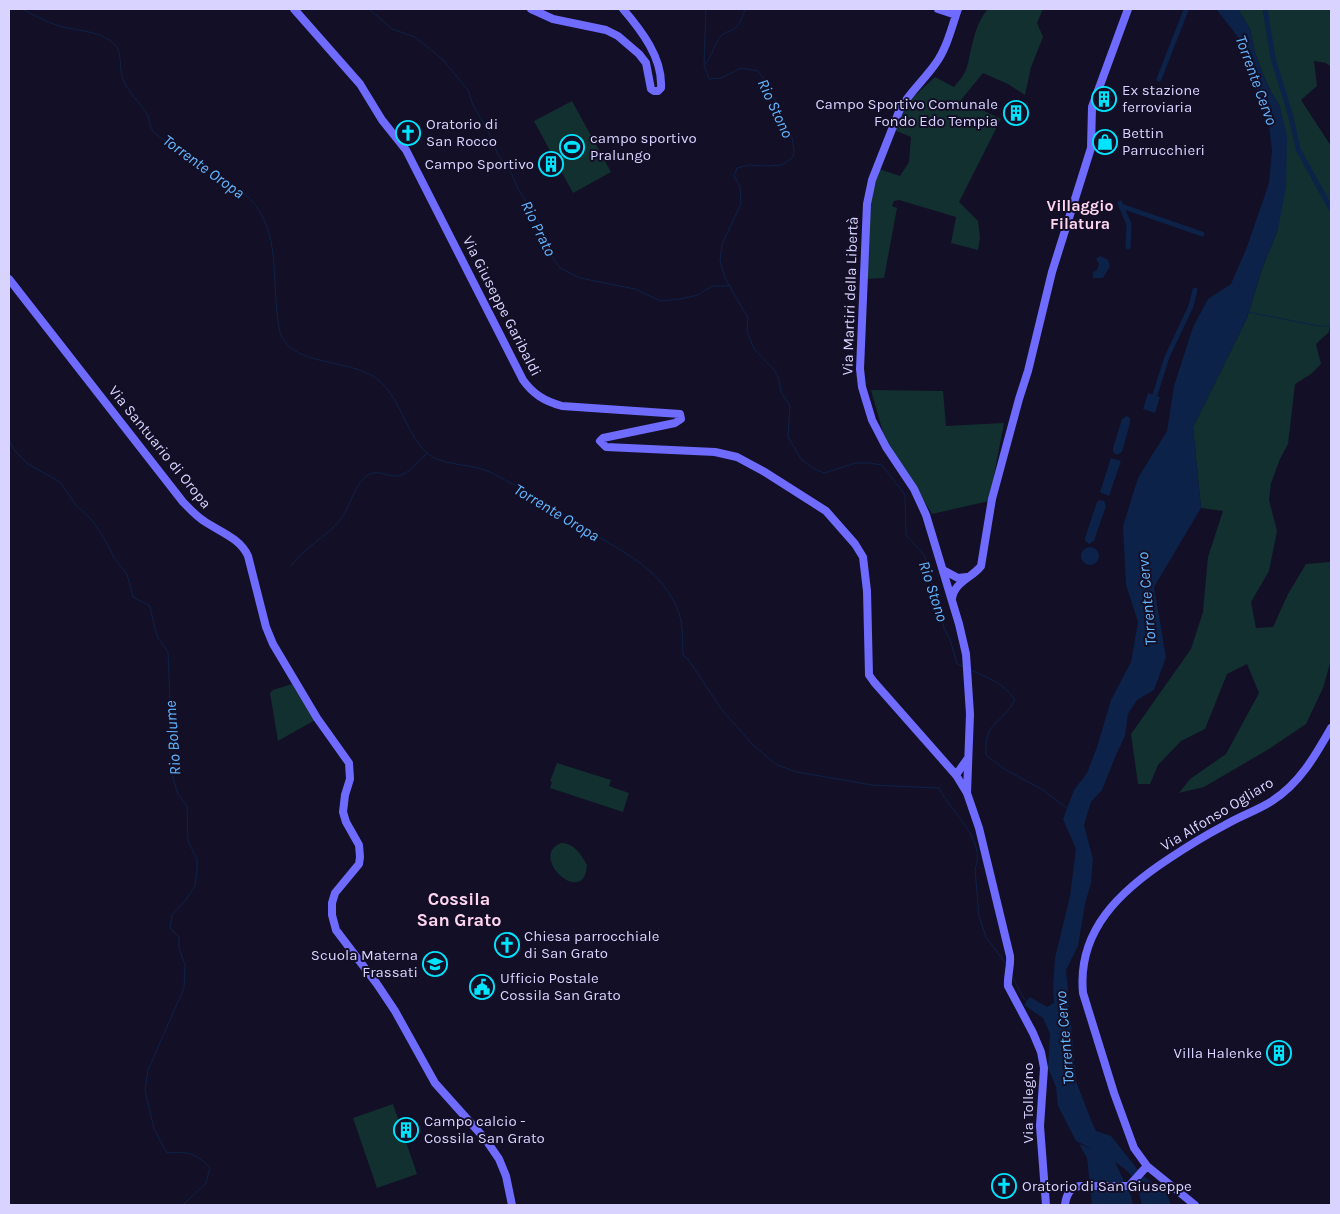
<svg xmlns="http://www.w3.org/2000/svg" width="1340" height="1214" viewBox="0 0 1340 1214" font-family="Karla,sans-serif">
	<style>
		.green { fill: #12302f }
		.water { fill: #0c2248 }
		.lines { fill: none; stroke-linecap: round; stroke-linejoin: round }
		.stream { stroke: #0c2248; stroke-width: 1 }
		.canal { stroke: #0c2248; stroke-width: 5 }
		.secondary { stroke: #6f6bff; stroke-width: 8 }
		.labels { text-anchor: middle; stroke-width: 4; stroke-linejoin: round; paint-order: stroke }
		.poi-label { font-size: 15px; fill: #d9d4ff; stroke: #130f26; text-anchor: start }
		.street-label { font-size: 15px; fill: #d9d4ff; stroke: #130f26 }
		.water-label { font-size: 16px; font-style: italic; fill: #62b6ff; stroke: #130f26 }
		.neighbourhood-label { font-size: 16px; font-weight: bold; fill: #ffd6f0; stroke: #130f26 }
		.quarter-label { font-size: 18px; font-weight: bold; fill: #ffd6f0; stroke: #130f26 }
	</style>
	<rect width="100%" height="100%" fill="#130f26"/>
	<path class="green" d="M988 9H1043L1037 23 1043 37 1031 67 1025 95 1008 84 983 73 961 100 1001 119 959 202 978 221 980 238 978 250 951 243 956 217 899 200 894 201 892 206 897 208 884 278 866 279 870 202 879 169 900 176 909 162 911 137 894 130 909 101 935 77 954 87C959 81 965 74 967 67 972 48 974 25 988 9Z
		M1238 9H1331V67L1326 63 1314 61 1317 86 1301 100 1331 146V317L1329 332 1316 344 1321 364 1311 374 1295 384 1288 444 1280 459 1271 483 1269 500 1277 531 1269 571 1251 602 1256 628 1273 627 1288 594 1306 564 1329 562 1331 563V660L1323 688 1306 724 1269 749 1204 787 1179 793 1190 779 1226 754 1259 693 1247 664 1227 674 1205 729 1181 741 1158 765 1150 784H1138L1131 734 1191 649 1203 612 1208 557 1223 511 1201 508 1193 427 1247 318 1262 269 1278 229 1280 107 1267 84 1255 53 1250 29Z
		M572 101 611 172 573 193 534 121Z
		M871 390 943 391 946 426 1004 423 989 501 932 514 884 436Z
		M292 684 315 720 278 741 270 693 273 690Z
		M557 763 611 780 609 786 629 793 623 812 550 788 552 782 550 781Z
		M561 843C574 843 581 854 587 865 585 909 527 857 561 843Z
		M393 1104 417 1174 377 1188 353 1118Z"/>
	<path class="water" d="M1216 9H1238L1250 29 1255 53 1267 84 1280 107 1287 136 1286 187 1278 229 1262 269 1247 318 1193 427 1201 508 1154 587 1166 657 1154 690 1137 700 1128 714 1125 736 1116 755 1102 790 1091 802 1084 825 1093 859 1091 883 1085 904 1078 946 1066 970 1076 1081 1091 1120 1096 1131 1111 1136 1143 1176 1166 1192 1171 1205H1142C1137 1182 1135 1175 1115 1162L1131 1196 1133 1205H1092L1087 1158 1079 1144 1092 1149 1076 1141 1058 1106 1056 1087 1048 1068 1050 1034 1043 1018 1024 1005 1030 997 1047 1007 1054 1003 1053 987 1055 958 1070 896 1076 849 1063 819 1074 790 1087 773 1097 747 1111 700 1131 662 1138 622 1126 585 1123 526 1138 478 1167 431 1174 386 1193 327 1208 299 1231 284 1247 247 1269 183 1272 150 1269 126 1238 37Z
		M1100 256 1108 260 1110 266 1103 278H1093V272L1097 270 1099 264 1096 259Z
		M1148 393 1160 397 1155 413 1143 409Z
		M1127 416 1130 418V423L1122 452 1117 455 1113 452V448L1122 419Z
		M1111 458 1121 461 1109 496 1100 492Z
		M1100 500 1104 501 1106 506 1094 541 1089 544 1085 541V538L1097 502Z
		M1081 556a9 9 0 1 1 18 0a9 9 0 1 1-18 0Z"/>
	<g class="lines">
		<path class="stream" d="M22 9C34 15 46 22 59 26 76 31 97 30 112 42 124 51 118 67 123 79 128 92 138 101 146 112 150 118 149 126 153 131 160 140 173 144 183 149 192 154 198 163 206 169 232 189 249 187 265 222 279 254 272 298 280 332 282 338 285 344 291 348 308 362 346 363 367 373 399 387 403 431 427 453 440 465 468 464 485 470 491 472 497 476 503 479 516 486 530 492 543 500 556 508 568 518 580 526 615 548 659 566 676 606 684 622 682 638 683 655L688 659 722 710 754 746 777 765 797 772 872 785 939 788C951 812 987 840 975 869L979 916 986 937 1006 964
			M369 9 392 29 415 37 431 50 443 60 468 90 473 105 489 133 498 155 511 172 518 189 538 220 546 248 560 268 580 278 635 289 661 301 680 299 698 295 712 286H730
			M706 9 704 65 709 79 721 78 741 68 758 71 767 83 792 138 794 150 793 157 782 165 768 166 749 165 737 168 734 176 740 187 741 204 722 244 720 261 725 278 748 318 747 331 754 349 775 371 779 379 781 392 790 406 788 437 801 459 814 469 824 473 856 463H869L882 465 905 495 906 535 925 556 929 579 935 590 944 628 950 639 957 664 962 666
			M705 64C713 55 714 44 720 37 724 32 729 32 734 29 741 24 742 17 745 9
			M1248 312 1319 326H1331
			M9 440 15 451 28 464 60 482 76 505 92 520 105 540 115 559 127 574 133 597 150 606 154 625 158 638 168 652 170 702 169 742 171 766 173 778 178 794 187 806 188 841 197 859V870L195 886 185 901 172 915 170 928 179 937V948L185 965 184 988 148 1070 145 1090 154 1129 167 1153C189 1151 194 1153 210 1167L206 1183 183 1205
			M291 566C304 547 327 537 341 519 351 506 354 482 370 474 379 470 389 477 397 476 412 474 416 460 427 454
			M971 670C989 679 1003 682 1015 700 1001 726 984 720 986 755L1006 770 1043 790 1068 809
			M1011 974 1024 999 1027 1001"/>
		<path class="canal" d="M1265 9 1273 58 1291 117 1298 149 1331 209
			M1159 79 1186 10
			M1120 203 1121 206 1202 234
			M1121 206 1129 224 1128 247
			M1153 401 1167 357 1191 306 1195 290"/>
		<path class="secondary" d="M294 9 360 84 382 120 406 150 523 380C533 394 544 401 562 406L680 414 681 419 675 423 603 438 600 441 606 447 715 452 737 457 763 471 826 511 855 544 863 557 867 591 869 675 874 682 956 775 967 793 979 828 1010 956C1011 967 1007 976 1008 986L1033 1033 1041 1052 1044 1068 1040 1126 1046 1205
			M531 9 553 19 606 30 618 36 639 54 646 63 651 89 654 91H658L661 88C663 58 641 30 623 9
			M938 9 956 15
			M958 9C952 26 947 48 936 63 925 79 910 92 900 109L872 180 867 204 860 369 862 387 872 420 886 447 914 489 926 515 959 624 966 654 970 714 967 793
			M9 279 183 502C190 509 196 516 204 521 220 532 240 538 248 556L266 627 273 644 317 718 349 763 350 779 345 795 343 812 346 822 359 845 360 857 359 864 335 893 332 903V915L336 930 377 984 395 1011 435 1083 486 1140 499 1159 506 1176 512 1205
			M943 570 958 578 967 577
			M952 599C954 582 972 578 981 566L992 499 1019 399 1028 371 1052 272 1091 148 1092 107 1128 9
			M956 775 968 758
			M1065 1205C1066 1196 1069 1187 1080 1186H1129L1147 1166
			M1195 1205 1147 1166 1134 1148 1114 1093 1083 993C1077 930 1121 890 1170 858 1188 846 1206 835 1225 825 1240 816 1258 810 1272 801 1300 783 1315 756 1331 728"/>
	</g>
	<defs>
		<symbol id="building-ring" viewBox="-11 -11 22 22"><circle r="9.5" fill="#130f26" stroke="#00e5ff" stroke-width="1.5"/><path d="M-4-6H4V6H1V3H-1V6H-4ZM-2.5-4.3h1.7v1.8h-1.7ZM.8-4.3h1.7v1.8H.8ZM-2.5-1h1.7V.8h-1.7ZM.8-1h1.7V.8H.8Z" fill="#00e5ff"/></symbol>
		<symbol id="church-ring" viewBox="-11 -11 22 22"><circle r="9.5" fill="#130f26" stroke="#00e5ff" stroke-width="1.5"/><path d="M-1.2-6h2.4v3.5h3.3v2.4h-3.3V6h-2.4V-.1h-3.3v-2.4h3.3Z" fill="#00e5ff"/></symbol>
		<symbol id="shop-ring" viewBox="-11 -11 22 22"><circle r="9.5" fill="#130f26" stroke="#00e5ff" stroke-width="1.5"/><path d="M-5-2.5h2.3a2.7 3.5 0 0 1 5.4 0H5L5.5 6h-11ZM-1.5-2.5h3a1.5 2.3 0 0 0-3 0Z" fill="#00e5ff"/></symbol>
		<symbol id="stadium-ring" viewBox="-11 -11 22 22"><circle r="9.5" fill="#130f26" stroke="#00e5ff" stroke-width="1.5"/><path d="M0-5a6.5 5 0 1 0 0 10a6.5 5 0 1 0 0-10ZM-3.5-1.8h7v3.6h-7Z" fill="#00e5ff"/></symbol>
		<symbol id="school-ring" viewBox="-11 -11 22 22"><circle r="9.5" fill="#130f26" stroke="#00e5ff" stroke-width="1.5"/><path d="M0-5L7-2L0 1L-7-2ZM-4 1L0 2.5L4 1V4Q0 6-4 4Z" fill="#00e5ff"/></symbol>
		<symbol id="civic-ring" viewBox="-11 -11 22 22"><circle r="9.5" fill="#130f26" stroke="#00e5ff" stroke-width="1.5"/><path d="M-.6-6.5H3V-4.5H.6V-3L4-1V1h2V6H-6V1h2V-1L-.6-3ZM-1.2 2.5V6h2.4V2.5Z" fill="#00e5ff"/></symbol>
	</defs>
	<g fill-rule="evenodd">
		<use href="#building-ring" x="1090" y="85" width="28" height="28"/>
		<use href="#building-ring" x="1002" y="99" width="28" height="28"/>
		<use href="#church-ring" x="394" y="119" width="28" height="28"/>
		<use href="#shop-ring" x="1091" y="128" width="28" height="28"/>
		<use href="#stadium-ring" x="558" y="133" width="28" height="28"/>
		<use href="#building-ring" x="537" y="150" width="28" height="28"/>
		<use href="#church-ring" x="493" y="931" width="28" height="28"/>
		<use href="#school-ring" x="421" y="950" width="28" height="28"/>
		<use href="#civic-ring" x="468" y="973" width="28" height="28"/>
		<use href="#building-ring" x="1265" y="1039" width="28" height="28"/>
		<use href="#building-ring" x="392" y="1116" width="28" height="28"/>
		<use href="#church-ring" x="990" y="1172" width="28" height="28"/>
	</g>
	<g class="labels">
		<g class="poi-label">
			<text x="1122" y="95">Ex stazione<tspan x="1122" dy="17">ferroviaria</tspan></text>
			<text x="998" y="109" text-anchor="end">Campo Sportivo Comunale<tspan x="998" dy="17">Fondo Edo Tempia</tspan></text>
			<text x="426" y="129">Oratorio di<tspan x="426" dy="17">San Rocco</tspan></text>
			<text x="1122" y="138">Bettin<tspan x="1122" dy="17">Parrucchieri</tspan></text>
			<text x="590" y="143">campo sportivo<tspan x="590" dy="17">Pralungo</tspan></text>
			<text x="534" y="169" text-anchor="end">Campo Sportivo</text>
			<text x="524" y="941">Chiesa parrocchiale<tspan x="524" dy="17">di San Grato</tspan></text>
			<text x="418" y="960" text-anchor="end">Scuola Materna<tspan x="418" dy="17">Frassati</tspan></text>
			<text x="500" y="983">Ufficio Postale<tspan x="500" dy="17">Cossila San Grato</tspan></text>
			<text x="1262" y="1058" text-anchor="end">Villa Halenke</text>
			<text x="424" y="1126">Campo calcio -<tspan x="424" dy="17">Cossila San Grato</tspan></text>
			<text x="1022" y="1191">Oratorio di San Giuseppe</text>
		</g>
		<g class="street-label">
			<text transform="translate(850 296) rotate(-88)" y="5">Via Martiri della Libertà</text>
			<text transform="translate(502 306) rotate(63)" y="5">Via Giuseppe Garibaldi</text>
			<text transform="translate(160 447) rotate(51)" y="5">Via Santuario di Oropa</text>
			<text transform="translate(1217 814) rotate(-31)" y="5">Via Alfonso Ogliaro</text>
			<text transform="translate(1028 1103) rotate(-90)" y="5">Via Tollegno</text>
		</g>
		<g class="water-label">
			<text transform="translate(1257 80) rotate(70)" y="6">Torrente Cervo</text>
			<text transform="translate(776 108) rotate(65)" y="6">Rio Stono</text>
			<text transform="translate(204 166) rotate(36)" y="6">Torrente Oropa</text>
			<text transform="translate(539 228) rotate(64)" y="6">Rio Prato</text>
			<text transform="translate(557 512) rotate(31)" y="6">Torrente Oropa</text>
			<text transform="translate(934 591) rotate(72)" y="6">Rio Stono</text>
			<text transform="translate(1146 599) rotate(-95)" y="6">Torrente Cervo</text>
			<text transform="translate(172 738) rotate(-94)" y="6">Rio Bolume</text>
			<text transform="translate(1064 1038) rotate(-95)" y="6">Torrente Cervo</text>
		</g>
		<g class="neighbourhood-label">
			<text x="1080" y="211">Villaggio<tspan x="1080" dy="18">Filatura</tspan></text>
		</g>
		<g class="quarter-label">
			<text x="459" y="905">Cossila<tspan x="459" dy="21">San Grato</tspan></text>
		</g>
	</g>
	<rect width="1340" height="1214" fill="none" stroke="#d9d4ff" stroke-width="20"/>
</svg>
